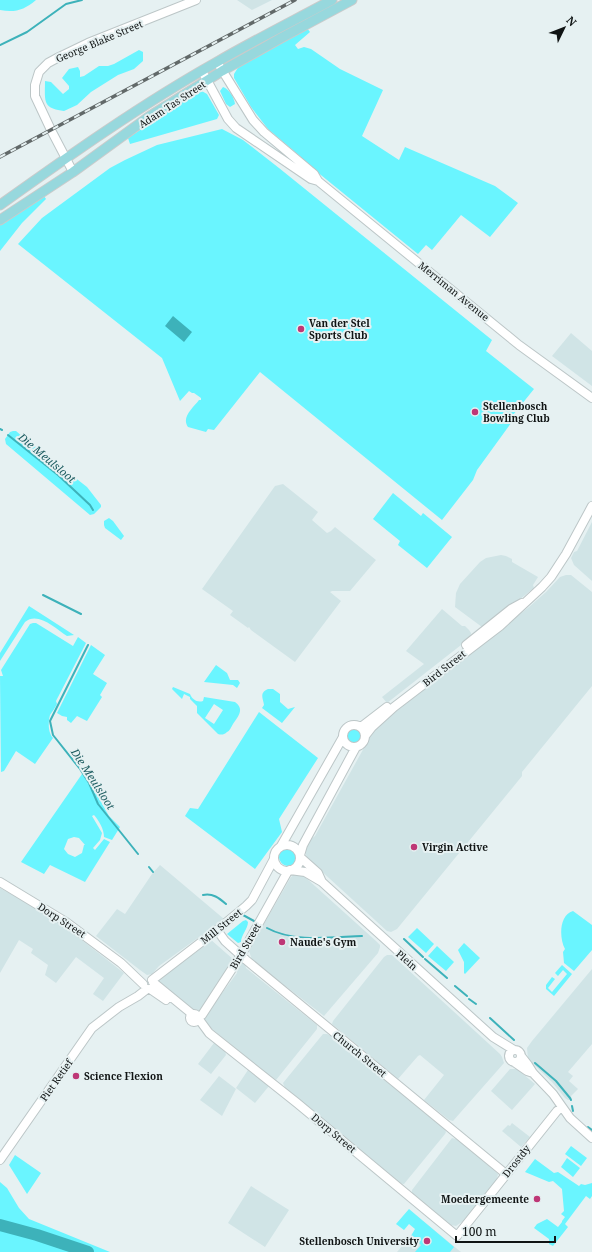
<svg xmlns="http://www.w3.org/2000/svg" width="592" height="1252" viewBox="0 0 592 1252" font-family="'Noto Serif',serif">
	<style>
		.built { fill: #d0e4e6 }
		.green { fill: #6af5ff; fill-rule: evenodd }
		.water { fill: #3db2ba }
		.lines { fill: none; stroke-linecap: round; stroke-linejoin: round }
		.stream { stroke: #3db2ba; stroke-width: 2 }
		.river { stroke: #3db2ba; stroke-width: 12 }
		.secondary-casing { stroke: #bcc6c7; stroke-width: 10 }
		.primary-casing { stroke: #cacbcb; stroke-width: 11 }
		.secondary { stroke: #fff; stroke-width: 8 }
		.primary { stroke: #97d8dd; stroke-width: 9 }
		.rail-casing { stroke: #626969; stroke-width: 3.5 }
		.rail { stroke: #e6f1f2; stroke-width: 2; stroke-dasharray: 6; stroke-linecap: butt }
		.poi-dot { fill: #be3776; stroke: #e6f1f2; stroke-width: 1.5 }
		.labels { text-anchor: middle; stroke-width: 4; stroke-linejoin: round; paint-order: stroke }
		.street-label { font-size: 10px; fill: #101414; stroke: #e6f1f2 }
		.poi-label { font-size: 10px; font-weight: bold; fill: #101414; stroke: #e6f1f2; text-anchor: start }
		.water-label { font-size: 11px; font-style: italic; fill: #1b5b5f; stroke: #e6f1f2 }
	</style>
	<rect width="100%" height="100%" fill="#e6f1f2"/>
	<path class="built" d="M237 0H272L252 10Z
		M571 333 592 351V386L552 356Z
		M283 484 318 512 312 520 327 533 331 531 335 527 376 560 350 591H332L330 592 341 601 295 662 251 630 249 627 248 628 230 615 233 611 202 589 275 486Z
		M592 522V581L574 565 571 558 574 552 577 551Z
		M501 555 506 556 512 559V562L538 577 533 585 534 588 530 591 513 605H509L482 627 455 607 456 593 460 584 480 562 486 558Z
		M566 575H571L592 592V686L522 772V776L397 929 391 932 387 931 307 858 305 851 311 839 315 836 375 728 529 607 546 592 560 577Z
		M442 609 462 626H465L469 630 471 633 470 638 387 703 382 697 424 664 406 651Z
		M160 865 224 919 159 966 152 974 147 975 140 970 96 936 117 909 125 914 152 874Z
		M299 874 305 877 376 941 380 945V947L378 953 324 1016 252 960 250 954 249 950 291 877 294 875Z
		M0 888 36 908 60 923 124 973 103 1001 93 994 104 978 76 957 56 983 45 975 48 965 31 953 33 949 19 940 0 973Z
		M210 939 234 960V962L198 1013 191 1011 158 980 207 944 209 942 207 941Z
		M387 955H392L500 1054 502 1057 504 1063 453 1121 449 1120 424 1100 444 1075 420 1055 418 1056 398 1079 332 1024 333 1021 384 957Z
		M242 963 245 964 246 968 317 1025V1029L276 1080 271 1077 206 1024 204 1020 205 1016 237 973 236 969 240 964Z
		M592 969V1044L568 1072 573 1076 569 1081 578 1089 571 1096 572 1099 568 1100 565 1098 552 1082 528 1059 527 1048 532 1041Z
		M323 1034H327L333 1037 444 1128 446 1132 445 1134 404 1184 398 1183 285 1088 283 1083Z
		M214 1043 225 1051 226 1055 211 1074 198 1064Z
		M510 1069H517L535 1084 512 1110 491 1091Z
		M248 1070 269 1086 255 1103 236 1088Z
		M219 1076 236 1089 222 1116 200 1100Z
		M512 1123 530 1137 521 1147 502 1131 508 1125 510 1126Z
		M452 1138 456 1139 463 1143 498 1174 497 1179 466 1219 456 1226 451 1225 412 1193V1190Z
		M251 1186 289 1210 265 1247 228 1223Z
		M423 1221 456 1248 461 1252H397Z"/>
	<path class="green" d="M0 0H36C24 10 15 13 0 10Z
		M307 28 310 32 295 45 298 49 304 47 311 49 340 69 383 90 362 136 399 160 405 147 495 186 518 203 490 237 461 215 432 250 426 245 418 254 300 158 301 157 268 129 251 107 234 78V74L239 66Z
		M139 50 143 52V61L134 69 118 75 91 92 77 105 64 111C42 108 45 101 45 81L51 82 63 94 69 89V86L62 78 69 69 78 67 80 71V77L84 76 99 66H108L114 64Z
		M223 87C229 89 234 97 235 104L230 107 226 104 220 91Z
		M200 90 207 94 219 115 217 119 130 144 128 138Z
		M222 129 243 140 279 168 492 340 486 351 534 389 509 420 511 423 477 470 473 480 442 520 260 372 214 430 208 429 206 432 188 427C181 417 193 408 199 400H201V398L194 393H192L189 391 180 401 162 358 18 244 42 218 110 168 125 160 157 145Z
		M44 196 46 199 22 223 0 251V223Z
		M13 431H16L23 437 87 487 101 505V507L94 514 90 515 6 444 5 439 10 432Z
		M393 493 421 516 423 513 452 537 427 568 398 545 400 541 373 519Z
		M109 518 113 521 124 536 121 540 105 528 104 525V521Z
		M29 606 74 635 67 636C56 629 38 611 25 622L0 661V653Z
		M33 623H36L73 646 78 637 86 643 56 701 57 704C55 708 52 712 50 715 48 722 48 733 53 738L35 764 16 751 4 771 1 772 0 676H3L1 670 30 624Z
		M91 645 105 655 93 674 107 683 100 695 102 697 87 721 77 716 71 723 67 720V717L62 716 57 713Z
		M216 665 227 673 230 680H238L240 683 237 688 233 685 204 682Z
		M173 687 190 694C192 699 197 703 203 701L204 697 235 702C245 709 238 717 233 724 231 727 230 731 227 732 224 735 221 735 218 734L197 713V706L190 699V697L184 694 182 699 172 689ZM214 704 223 710 214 724 205 718Z
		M268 689H273L280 694V702L288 709 295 707 282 723 262 708 264 705C263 698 259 693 268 689Z
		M259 712 318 758 279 819 282 832 255 869 185 816 190 808 198 809Z
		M354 726 359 727C365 734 361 741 353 744L346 740 345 735 347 731Z
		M82 774 88 779 109 816 120 827 112 840 104 837C104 829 99 821 94 815L92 816 102 833 100 840 93 848 95 850 104 839 110 842 85 882 50 865 44 874 21 862ZM74 837 79 838 85 845H84L82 853 75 857 68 854 64 849 68 839Z
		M279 857a9 9 0 1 1 18 0a9 9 0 1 1-18 0Z
		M573 911 592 925V950L574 971 564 963 563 952 565 949C559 938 559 915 573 911Z
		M246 920 248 922C248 929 241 935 241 942L238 943 227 934 243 921Z
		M417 928 434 944 426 953 408 937Z
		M464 943 480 958 465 974 464 973V962L458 950Z
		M437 946 454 962 446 971 428 956Z
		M562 965 572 974 554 996 546 989V985L552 977 555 979 548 988 552 992 567 974 563 970 558 976 555 973Z
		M571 1146 587 1158 581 1166 565 1154Z
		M15 1155 41 1173 27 1194 9 1165Z
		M567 1158 580 1168 573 1177 561 1167Z
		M535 1159 554 1173 558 1172 579 1186 581 1184 585 1185 592 1183V1196L590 1199 586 1196 565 1224 568 1227 553 1246 549 1244V1239L534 1228 537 1224 547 1219 558 1227 562 1222V1221L565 1217 561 1214 564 1211 562 1189 553 1181 549 1182 525 1172Z
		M0 1182 7 1188 19 1208 29 1219 110 1252H0Z
		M409 1209 454 1247 450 1252H415L421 1245 411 1236 415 1229 409 1224 404 1230 396 1224Z"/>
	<path class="water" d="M173 316 192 332 184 342 165 326Z"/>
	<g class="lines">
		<path class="stream" d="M0 45 27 32 66 4 82 0
			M0 429 2 430
			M8 435 58 475 90 505 93 510
			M43 595 81 614
			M88 645 50 721 53 735 80 769 89 783 98 804 138 854
			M149 867 153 872
			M203 895C213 893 219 898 226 904
			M243 915 254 921
			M267 928C294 943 333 937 362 936
			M404 939 423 957
			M425 959 447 978
			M455 986 467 996
			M469 999 476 1004
			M490 1018 514 1040
			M535 1063 556 1081 570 1098 571 1100
			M572 1106 573 1111
			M588 1127 592 1130"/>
		<path class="river" d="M0 1225 37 1235 88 1252"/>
		<defs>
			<path id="secondary" d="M217 62 253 120 264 132 314 174 318 181 519 345 592 398
				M202 71 228 119 236 128 311 179 318 181
				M73 172 51 130 35 96V85L39 72 48 63 59 57 88 43 196 0
				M466 645 511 609 522 603
				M343 736a11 11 0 1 1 22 0a11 11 0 1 1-22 0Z
				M361 727 387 707
				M365 736 372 727 394 707 500 626 542 587 551 577 566 554 592 506
				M274 858a13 13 0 1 1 26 0a13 13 0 1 1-26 0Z
				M281 846 343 737
				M300 855 303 845 356 747
				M300 857 318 873 322 882
				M290 870 305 872 322 882 493 1037 514 1050
				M0 882 66 922 121 963 143 984
				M217 930 225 941 246 960 506 1174
				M152 980 217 930 246 906 252 900 259 887 274 859
				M153 982 192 1014
				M150 989 166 1000
				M190 1018a4 4 0 1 1 8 0a4 4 0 1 1-8 0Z
				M198 1017 202 1015 241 955 288 871
				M198 1018 209 1033 297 1103 457 1236 557 1111 562 1107
				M509 1056a6 6 0 1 1 12 0a6 6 0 1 1-12 0Z
				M521 1056 528 1065 533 1073 553 1094 570 1118 592 1138
				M514 1062 527 1071 533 1073
				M0 1160 92 1028 119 1007 138 996 147 989"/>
			<path id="primary" d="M0 205C70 155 142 104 217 62 255 40 293 21 332 0
				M0 220 73 172 150 116 222 71 281 38 352 0"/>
		</defs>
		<use href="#secondary" class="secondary-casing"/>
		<use href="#primary" class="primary-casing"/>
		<use href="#secondary" class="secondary"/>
		<use href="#primary" class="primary"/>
		<defs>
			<path id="rail" d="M0 157 295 0"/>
		</defs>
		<use href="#rail" class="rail-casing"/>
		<use href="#rail" class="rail"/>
	</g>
	<g class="poi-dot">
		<circle cx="301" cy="329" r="4"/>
		<circle cx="475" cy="412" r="4"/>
		<circle cx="414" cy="847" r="4"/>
		<circle cx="282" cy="942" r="4"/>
		<circle cx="76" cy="1076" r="4"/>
		<circle cx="537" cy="1199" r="4"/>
		<circle cx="427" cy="1241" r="4"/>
	</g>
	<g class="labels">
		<g class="street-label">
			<text transform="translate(99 41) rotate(-23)" y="4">George Blake Street</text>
			<text transform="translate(172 104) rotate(-33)" y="4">Adam Tas Street</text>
			<text transform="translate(454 291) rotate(39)" y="4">Merriman Avenue</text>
			<text transform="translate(444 668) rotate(-38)" y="4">Bird Street</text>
			<text transform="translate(62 920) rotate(33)" y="4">Dorp Street</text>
			<text transform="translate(221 926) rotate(-39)" y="4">Mill Street</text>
			<text transform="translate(245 946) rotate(-60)" y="4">Bird Street</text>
			<text transform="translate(407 960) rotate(41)" y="4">Plein</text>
			<text transform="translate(360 1054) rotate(39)" y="4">Church Street</text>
			<text transform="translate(56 1080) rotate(-55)" y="4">Piet Retief</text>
			<text transform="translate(334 1133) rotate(40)" y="4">Dorp Street</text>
			<text transform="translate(516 1161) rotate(-52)" y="4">Drostdy</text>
		</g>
		<g class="poi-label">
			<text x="309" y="327">Van der Stel<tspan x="309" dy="12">Sports Club</tspan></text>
			<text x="483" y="410">Stellenbosch<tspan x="483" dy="12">Bowling Club</tspan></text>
			<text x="422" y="851">Virgin Active</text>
			<text x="290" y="946">Naude's Gym</text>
			<text x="84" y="1080">Science Flexion</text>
			<text x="529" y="1203" text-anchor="end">Moedergemeente</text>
			<text x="419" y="1245" text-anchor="end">Stellenbosch University</text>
		</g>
		<g class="water-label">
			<text transform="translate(47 458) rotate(40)" y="4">Die Meulsloot</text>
			<text transform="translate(93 779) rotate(57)" y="4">Die Meulsloot</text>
		</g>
	</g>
	<g transform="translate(564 28) rotate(47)" stroke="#e6f1f2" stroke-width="3" paint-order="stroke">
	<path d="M0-3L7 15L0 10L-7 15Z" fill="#101414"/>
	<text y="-6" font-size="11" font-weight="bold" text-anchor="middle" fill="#101414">N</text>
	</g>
	<path d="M456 1236v6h99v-6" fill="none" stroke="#101414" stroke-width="2"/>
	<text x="462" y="1236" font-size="12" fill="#101414" stroke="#e6f1f2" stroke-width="3" paint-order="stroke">100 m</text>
</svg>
